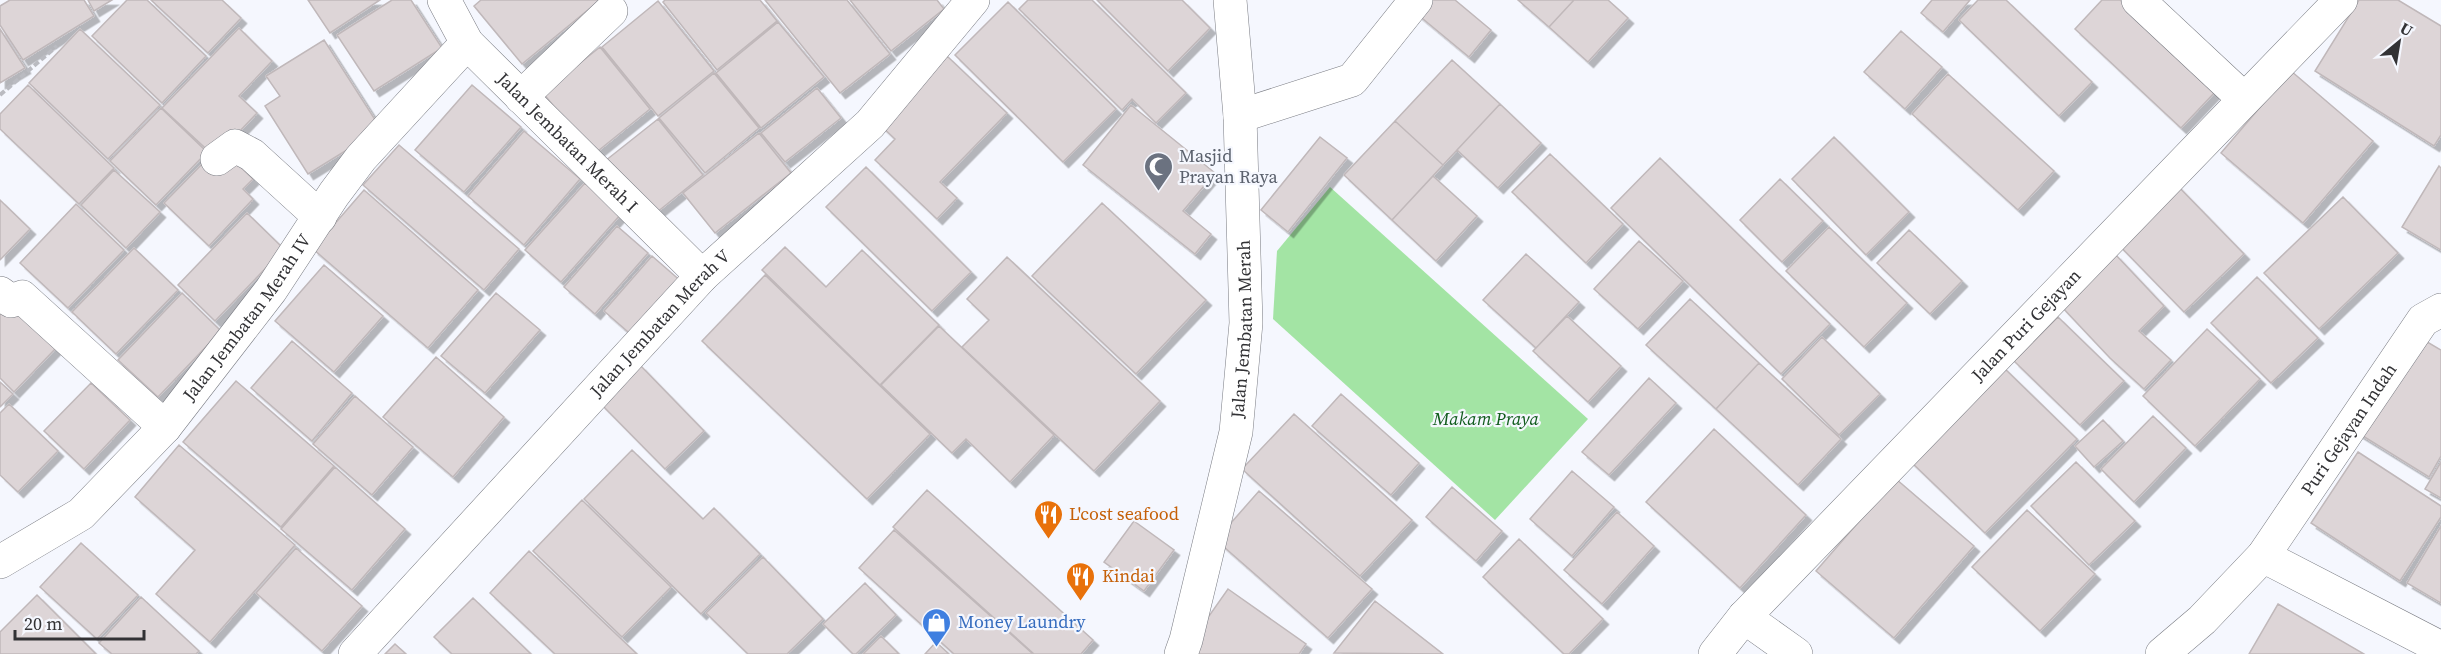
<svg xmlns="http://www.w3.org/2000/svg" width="2441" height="654" viewBox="0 0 2441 654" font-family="'Source Serif 4',serif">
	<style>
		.green { fill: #a3e4a4 }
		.building { fill: #ddd5d7; stroke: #c0b8ba; stroke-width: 1.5; filter: url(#shadow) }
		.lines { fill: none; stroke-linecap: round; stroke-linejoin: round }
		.street-casing { stroke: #797b82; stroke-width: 34 }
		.secondary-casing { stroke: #797b82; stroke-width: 34 }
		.path { stroke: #babbc1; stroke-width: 4; stroke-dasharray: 6 3; stroke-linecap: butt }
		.street { stroke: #fff; stroke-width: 33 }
		.secondary { stroke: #fff; stroke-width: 33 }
		.labels { text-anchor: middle; stroke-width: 4.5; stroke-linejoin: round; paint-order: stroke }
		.street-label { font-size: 18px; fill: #323235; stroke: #f5f7fe }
		.worship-label { font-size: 18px; fill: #5b616d; stroke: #f5f7fe; text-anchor: start }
		.park-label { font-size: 18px; font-style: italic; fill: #0f5b1b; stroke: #f5f7fe }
		.food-label { font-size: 18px; fill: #c56008; stroke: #f5f7fe; text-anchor: start }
		.shop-label { font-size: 18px; fill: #366cbe; stroke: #f5f7fe; text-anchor: start }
	</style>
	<defs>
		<filter id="shadow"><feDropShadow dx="5.5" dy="5.5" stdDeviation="0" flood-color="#0004"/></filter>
	</defs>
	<rect width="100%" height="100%" fill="#f5f7fe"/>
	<path class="green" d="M1330 187 1588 419 1495 520 1273 319 1277 251Z"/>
	<path class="building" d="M10 0H84L94 16 23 60 0 25V6Z
		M88 0H112L94 11Z
		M127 0H147L206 56 162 103 92 36Z
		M151 0H222L241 18 208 53Z
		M308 0H380L330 33Z
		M392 0H411L442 48 374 91 337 35Z
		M481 0H600L522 64 474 6Z
		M665 0H760L777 21 717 70 663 2Z
		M765 0H847L890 54 840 93Z
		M850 0H937L944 9 891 51Z
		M1028 0H1092L1186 93 1156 123 1132 99 1122 110 1019 9Z
		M1097 0H1182L1210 28 1168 71Z
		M1429 0H1455L1491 30 1469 57 1417 14Z
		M1518 0H1574L1549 27Z
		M1574 0H1608L1628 18 1588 62 1549 27Z
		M1932 0H1970L1943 32 1921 13Z
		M1978 0H2006L2092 82 2059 116 1959 20Z
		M2102 0H2120L2216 91 2181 128 2075 29Z
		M2359 0H2398L2441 26V135L2434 146 2315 71Z
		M658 1 714 71 658 116 602 47Z
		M1008 2 1116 109 1063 162 955 55Z
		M778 22 824 77 761 128 716 73Z
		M239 28 272 61 239 96 257 113 215 157 162 108Z
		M0 29 25 68 0 83Z
		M80 29 160 105 108 159 29 83Z
		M1901 31 1942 67 1905 109 1864 72Z
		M324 40 381 129 308 174 265 106 280 96 266 76Z
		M600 47 650 109 593 155 543 93Z
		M947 56 1007 113 940 182 957 198 937 219 875 160 895 139 880 125Z
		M1452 60 1500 104 1443 165 1395 121Z
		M2291 71 2373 141 2303 223 2221 153Z
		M714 73 759 128 705 173 659 118Z
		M1948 74 2054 171 2018 210 1912 114Z
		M28 85 114 168 79 204 0 129V114Z
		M472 85 521 127 464 192 415 150Z
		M817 88 841 118 785 162 761 133Z
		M1500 104 1541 143 1498 188 1457 150Z
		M1131 105 1215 173 1183 211 1211 234 1195 254 1083 165Z
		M161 108 207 152 156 205 110 161Z
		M658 119 703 175 651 217 605 161Z
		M1395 121 1443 165 1392 220 1344 175Z
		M524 131 580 179 524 245 468 196Z
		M759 133 791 173 715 233 683 193Z
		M1320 137 1347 158 1288 232 1261 210Z
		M1834 137 1909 212 1866 255 1792 179Z
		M399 145 519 249 484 290 363 185Z
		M227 154 253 179 243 189 253 199 209 246 164 203 209 157Z
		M1550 154 1623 224 1586 263 1512 192Z
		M1660 158 1830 324 1781 374 1611 208Z
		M2439 166 2441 168V250L2402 227Z
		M866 167 971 272 932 311 826 207Z
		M114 170 160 212 126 248 81 205Z
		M1433 176 1477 216 1436 261 1392 220Z
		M1780 179 1823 221 1782 262 1740 220Z
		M2172 180 2244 254 2184 312 2112 238Z
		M585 183 621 214 561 282 525 250Z
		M364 190 478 290 428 348 313 249Z
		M2343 197 2398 253 2319 329 2264 273Z
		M0 200 30 229 0 260Z
		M1102 203 1206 300 1136 374 1032 276Z
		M76 204 124 250 68 308 20 263Z
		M247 213 284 249 215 321 178 285Z
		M617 226 648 253 595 314 564 287Z
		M1829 227 1907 303 1864 347 1786 271Z
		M1909 230 1962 281 1930 314 1877 263Z
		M1639 241 1683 281 1638 329 1594 289Z
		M785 247 826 287 862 250 939 325 880 385 762 270Z
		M134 248 178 290 116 354 72 312Z
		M1526 254 1579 302 1536 348 1483 300Z
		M2115 254 2164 306 2139 331 2171 360 2144 389 2110 358 2061 306Z
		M652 256 683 283 635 338 604 311Z
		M1007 257 1160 401 1094 471 962 347 989 320 967 299Z
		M324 265 383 316 334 372 275 321Z
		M765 275 930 434 867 499 702 341Z
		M2257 277 2318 338 2271 383 2211 323Z
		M182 293 221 331 158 397 118 360Z
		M496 293 540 330 485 393 441 356Z
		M0 295 56 348 14 392 0 378Z
		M1690 299 1759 363 1716 409 1646 345Z
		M1567 316 1621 366 1588 402 1533 351Z
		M2058 317 2124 381 2080 425 2014 361Z
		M939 326 1054 435 1010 482 966 439 952 453 881 385Z
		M2207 329 2260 379 2195 446 2143 396Z
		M2417 336 2441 350V456L2429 477 2358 433Z
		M1822 337 1880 394 1839 435 1782 379Z
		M292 341 352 393 312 441 251 388Z
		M436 357 504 417 453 477 383 417Z
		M1759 363 1841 439 1798 485 1716 409Z
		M640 365 704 431 665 469 600 403Z
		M2002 366 2077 439 1985 533 1909 460Z
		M1649 378 1676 403 1609 475 1582 452Z
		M236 381 334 466 281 527 183 442Z
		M0 382 13 394 0 407Z
		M91 383 130 420 84 469 44 431Z
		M1341 394 1419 463 1391 495 1312 426Z
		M355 396 413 447 372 495 313 444Z
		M9 404 58 451 18 492 0 475V413Z
		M1294 414 1412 520 1360 576 1242 469Z
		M2153 416 2186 448 2134 502 2101 469Z
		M2103 420 2123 441 2094 467 2075 446Z
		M1714 429 1806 515 1740 588 1646 502Z
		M179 445 295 545 210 642 156 594 195 550 135 497Z
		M632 450 703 519 714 508 760 554 701 614 584 499Z
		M2358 452 2441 506V517L2400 581 2311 523Z
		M2076 462 2135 521 2089 565 2031 506Z
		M2441 462V498L2425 489Z
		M335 467 405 529 352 590 281 529Z
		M1572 471 1614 507 1572 556 1530 519Z
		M1896 479 1974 546 1894 638 1816 571Z
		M1452 487 1502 531 1476 561 1426 517Z
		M927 490 1093 640 1081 654H1034L893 527Z
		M1259 491 1372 589 1328 638 1216 540Z
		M582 500 671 587 622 637 533 551Z
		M2027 510 2095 574 2040 631 1972 567Z
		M1617 512 1654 546 1602 604 1564 570Z
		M1134 521 1174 550 1144 591 1104 562Z
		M2441 526V603L2407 583Z
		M894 530 1033 654H954L859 568Z
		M1519 539 1603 619 1569 654H1564L1483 577Z
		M81 543 138 595 97 639 40 587Z
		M296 548 362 606 322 651 256 593Z
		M529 551 637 654H555L490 593Z
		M763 557 823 619 787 654H748L706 613Z
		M865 583 896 615 856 654H853L823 624Z
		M1228 589 1306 644 1299 654H1190L1185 650Z
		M37 595 96 654H0V632Z
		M141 597 199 651 196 654H112L99 643Z
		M473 598 531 654H452L434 637Z
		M1375 601 1443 654 1334 653Z
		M2278 604 2364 654H2249Z
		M881 636 899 654H863Z
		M936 642 949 654H925Z
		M395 644 406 654H385Z"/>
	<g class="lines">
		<defs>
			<g id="street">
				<path id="s1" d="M444 0 467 43 702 276"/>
				<path d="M2138 0 2244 99"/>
				<path d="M521 97 611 11"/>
				<path d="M1240 116 1352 80 1416 0"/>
				<path d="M217 159 235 146 252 155 320 217"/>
				<path d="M0 293 11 301 22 297 165 427"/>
				<path d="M2263 556 2441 648"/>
				<path id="s2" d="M0 562 81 514 165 427 271 290 334 194 361 158 467 43"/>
				<path d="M1744 617 1796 654"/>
				<path id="s3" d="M355 654 702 276 870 124 973 0"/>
				<path id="s4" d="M1715 654 1744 617 2341 0"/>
				<path id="s5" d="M2162 654 2202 620 2263 556 2423 320 2441 310"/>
			</g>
			<g id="secondary">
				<path id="s6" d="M1181 654 1186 640 1236 432 1246 323 1240 116 1230 0"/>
			</g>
		</defs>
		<use href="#street" class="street-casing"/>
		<use href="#secondary" class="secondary-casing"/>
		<path class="path" d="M0 95 57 46"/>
		<use href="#street" class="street"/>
		<use href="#secondary" class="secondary"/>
	</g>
	<defs>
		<symbol id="mosque-pin" viewBox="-11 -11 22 30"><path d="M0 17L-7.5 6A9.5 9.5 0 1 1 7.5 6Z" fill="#6b7280" stroke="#f5f7fe"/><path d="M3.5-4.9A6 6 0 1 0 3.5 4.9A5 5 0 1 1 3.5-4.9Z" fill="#fff"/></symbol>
		<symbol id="restaurant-pin" viewBox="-11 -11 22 30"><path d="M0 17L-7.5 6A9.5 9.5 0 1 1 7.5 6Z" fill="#e8710a" stroke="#f5f7fe"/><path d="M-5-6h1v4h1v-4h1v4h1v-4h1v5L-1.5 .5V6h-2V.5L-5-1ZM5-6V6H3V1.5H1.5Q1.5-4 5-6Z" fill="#fff"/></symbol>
		<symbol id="shop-pin" viewBox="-11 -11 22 30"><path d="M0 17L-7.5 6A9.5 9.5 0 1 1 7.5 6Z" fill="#3f7fe0" stroke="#f5f7fe"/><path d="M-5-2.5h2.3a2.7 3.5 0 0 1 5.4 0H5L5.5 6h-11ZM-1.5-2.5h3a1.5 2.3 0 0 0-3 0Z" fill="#fff"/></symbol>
	</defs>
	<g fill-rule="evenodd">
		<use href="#mosque-pin" x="1142" y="150" width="33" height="45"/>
		<use href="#restaurant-pin" x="1032" y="498" width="33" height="45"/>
		<use href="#restaurant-pin" x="1064" y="560" width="33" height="45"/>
		<use href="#shop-pin" x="920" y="606" width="33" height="45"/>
	</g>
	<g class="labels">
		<g class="street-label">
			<text dy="6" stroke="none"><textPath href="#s1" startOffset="190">Jalan Jembatan Merah I</textPath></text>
			<text dy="6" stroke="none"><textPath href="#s2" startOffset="352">Jalan Jembatan Merah IV</textPath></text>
			<text dy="6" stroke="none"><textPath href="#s3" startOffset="450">Jalan Jembatan Merah V</textPath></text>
			<text dy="6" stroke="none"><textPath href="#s4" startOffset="453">Jalan Puri Gejayan</textPath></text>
			<text dy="6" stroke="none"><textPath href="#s6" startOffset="332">Jalan Jembatan Merah</textPath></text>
			<text dy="6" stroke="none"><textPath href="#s5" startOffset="294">Puri Gejayan Indah</textPath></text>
		</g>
		<g class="worship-label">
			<text x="1179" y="162">Masjid<tspan x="1179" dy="21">Prayan Raya</tspan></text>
		</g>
		<g class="park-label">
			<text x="1486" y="425">Makam Praya</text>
		</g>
		<g class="food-label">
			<text x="1069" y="520">L'cost seafood</text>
			<text x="1102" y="582">Kindai</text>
		</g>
		<g class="shop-label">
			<text x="958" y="628">Money Laundry</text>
		</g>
	</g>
	<g transform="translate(2399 42) rotate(30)" stroke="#f5f7fe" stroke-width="4.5" paint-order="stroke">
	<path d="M0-4.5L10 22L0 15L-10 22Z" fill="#323235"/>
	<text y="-9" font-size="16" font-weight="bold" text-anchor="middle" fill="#323235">U</text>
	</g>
	<path d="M15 630v9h129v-9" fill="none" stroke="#323235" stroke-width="3"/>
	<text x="24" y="630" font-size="18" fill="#323235" stroke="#f5f7fe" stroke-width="4.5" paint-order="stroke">20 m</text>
</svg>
